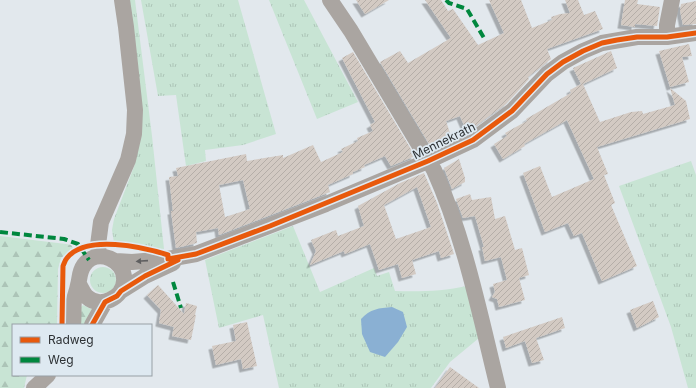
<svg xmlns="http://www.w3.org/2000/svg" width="696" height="388" viewBox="0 0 696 388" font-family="Inter,sans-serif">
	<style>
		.grass { fill: url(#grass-tufts) }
		.forest { fill: url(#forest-firs) }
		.water { fill: #8ab0d3 }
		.building { fill: url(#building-hatch); fill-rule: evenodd; filter: url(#shadow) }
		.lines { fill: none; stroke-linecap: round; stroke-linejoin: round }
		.street { stroke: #aaa5a1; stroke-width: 16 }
		.quiet { stroke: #00873e; stroke-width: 4; stroke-dasharray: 8 4; stroke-linecap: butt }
		.cycleway-casing { stroke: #dee9f1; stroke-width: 8 }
		.cycleway { stroke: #e8590c; stroke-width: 5 }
		.oneway { fill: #5f5f60 }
		.labels { text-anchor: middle; stroke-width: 3.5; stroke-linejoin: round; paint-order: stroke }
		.street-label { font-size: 12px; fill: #2d3134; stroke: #dee9f1 }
	</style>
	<defs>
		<pattern id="grass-tufts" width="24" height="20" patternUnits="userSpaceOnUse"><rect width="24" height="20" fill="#c8e4d4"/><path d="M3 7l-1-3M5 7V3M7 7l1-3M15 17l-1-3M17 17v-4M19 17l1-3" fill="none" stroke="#acc4b7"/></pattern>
		<pattern id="forest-firs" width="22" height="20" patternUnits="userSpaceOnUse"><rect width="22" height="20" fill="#c8e4d4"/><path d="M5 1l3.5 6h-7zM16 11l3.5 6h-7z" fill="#acc4b7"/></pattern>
		<pattern id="building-hatch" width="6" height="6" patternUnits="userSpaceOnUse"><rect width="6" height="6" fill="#d3cac3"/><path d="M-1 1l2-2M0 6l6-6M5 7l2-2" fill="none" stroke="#b5aea8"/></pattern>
		<filter id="shadow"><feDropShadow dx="-3.5" dy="3.5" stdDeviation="0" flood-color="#0004"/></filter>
	</defs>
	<rect width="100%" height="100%" fill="#e2e8ed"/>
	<path class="grass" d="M128 0H135L152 136 164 249 114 243 112 230 114 219 135 164Z
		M141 0H238L276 134 243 145 205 150 206 161 186 166 176 95 158 96Z
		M269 0H304L358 102 317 119Z
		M691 161 696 175V388H688L671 327 619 186Z
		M293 226 320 292 374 268 377 276 389 272 395 291C419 292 444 291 467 286L479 338 450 362 431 388H279L263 315 219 328 205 260Z
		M90 280a13 13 0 1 1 26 0a13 13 0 1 1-26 0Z"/>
	<path class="forest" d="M0 236 66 244 71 245 73 248 61 258 58 269 57 325H13V375H27L24 388H0Z
		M83 305 93 310 88 325H81V307Z"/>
	<path class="water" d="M392 307 403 312 407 327 398 342 385 357 370 352 362 334 361 319C370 309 379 308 392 307Z"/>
	<path class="building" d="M356 0H389L365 14Z
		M425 0H441L448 11 453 9 478 45 504 33 489 0H521L532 28 552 20 551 17 560 14 570 13 565 0H578L584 15 595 11 603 29 547 49 551 59 528 77 529 79 506 104 467 132 460 116 446 121 452 139 432 149 380 62 400 51 408 63 451 38Z
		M625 0H638L637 4 660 7 657 26 635 24V27L621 25Z
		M696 1V24L683 25 680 10 681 4Z
		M689 44 692 56 682 57 689 82 670 87 659 51Z
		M611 51 617 68 583 84 600 122 631 112 642 111 643 114 675 105 670 88 686 101 690 119 597 147 608 174 604 175 615 203 611 205 637 266 602 281 582 233 574 236 568 223 545 232 523 173 540 166 552 197 594 179 567 120 524 144 525 146 503 159 494 144 507 136 505 133 527 121 526 119 571 93 570 90 581 84 573 68Z
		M353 52 415 156 391 166 385 156 364 165 365 167 353 172V174L328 185 330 192 219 235 218 228 196 232 197 243 176 248 171 211H173L169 177 178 176 176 168 246 154 247 161 283 155V158L313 145 321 162 343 152 341 149 358 141 357 138 373 131 370 125 375 122 342 58ZM243 180 250 209 225 217 219 185Z
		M459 159 465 178V182L452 189 444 168Z
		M424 173 437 203 454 254 441 258 439 251 412 260 416 274 402 278 398 264 379 270 370 244 345 254 344 251 310 265 316 251 311 240 336 230 338 236 364 226 358 206 400 183ZM417 187 431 227 396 239 384 205Z
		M470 194 472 200 491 197 495 219 505 216 515 250 522 248 529 275 519 278 525 300 499 307 497 299 492 297 495 292 493 284 507 280 501 257 485 261 482 247H484L475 216 463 218 456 199Z
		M158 285 184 314 186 303 197 306 195 315H196L191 340 172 336 174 327 159 323 161 310 147 295Z
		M653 301 659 317 637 328 630 310Z
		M562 317 565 328 536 338 544 360 532 363 525 341 506 348 503 337Z
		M247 322 257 366 243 369 241 359 216 365 212 346 236 341 233 325Z
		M450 367 479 388H435Z"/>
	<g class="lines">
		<path class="street" d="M330 0 351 31 434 170C465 239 480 315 498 388
			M667 37V25L672 0
			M99 256 98 245 101 222 128 160 134 134 135 110 126 27 122 0
			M116 261 132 262 168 259 196 254 326 204 428 161 473 140 512 111 547 74 563 62 583 51 602 43 637 37H667L696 33
			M121 291 145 276 173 263
			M73 325C74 317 73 308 74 300 75 295 77 291 78 285 80 278 79 272 84 265 97 247 126 260 124 281 123 298 100 309 87 297 84 294 81 288 79 284
			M92 325 105 302
			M34 388 48 375"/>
		<path class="quiet" d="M446 0 449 3 467 9 484 38
			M0 232 64 239 78 244 89 260
			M173 282 181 308"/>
		<defs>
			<path id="cycleway" d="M62 325 63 266C64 264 65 260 67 258 86 234 143 247 168 255V259L196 254 270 226 428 161 473 140 512 111 547 74 563 62 583 51 602 43 617 40 637 37H667L696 33
				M92 325 105 302 117 296 121 291 145 276 178 260"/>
		</defs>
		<use href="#cycleway" class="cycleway-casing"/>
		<use href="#cycleway" class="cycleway"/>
	</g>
	<defs><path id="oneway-solid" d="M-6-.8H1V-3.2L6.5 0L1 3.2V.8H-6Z"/></defs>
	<use class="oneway" href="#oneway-solid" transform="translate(142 261) rotate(176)"/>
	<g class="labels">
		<g class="street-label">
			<text transform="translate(444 141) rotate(-26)" y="4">Mennekrath</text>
		</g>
	</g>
	<rect x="12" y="324" width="140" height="52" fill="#dee9f1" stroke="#979fa5"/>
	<rect x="20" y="337" width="20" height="6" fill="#e8590c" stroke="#979fa5"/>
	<text x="48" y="344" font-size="12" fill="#2d3134">Radweg</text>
	<rect x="20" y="357" width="20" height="6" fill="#00873e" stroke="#979fa5"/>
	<text x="48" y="364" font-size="12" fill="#2d3134">Weg</text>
</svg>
